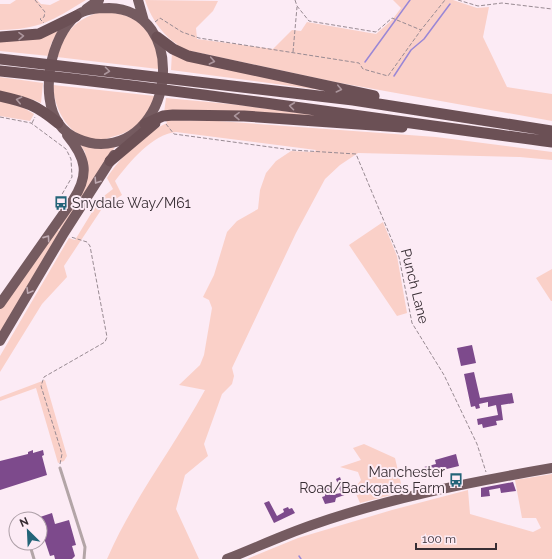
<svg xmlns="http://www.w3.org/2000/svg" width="552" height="559" viewBox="0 0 552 559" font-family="Raleway,sans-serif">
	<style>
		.green { fill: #fad0c8 }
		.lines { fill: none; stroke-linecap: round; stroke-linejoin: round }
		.stream { stroke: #9a87d6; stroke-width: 1.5 }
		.building { fill: #7d4a8c }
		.path { stroke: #988a92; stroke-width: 1; stroke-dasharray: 4 2; stroke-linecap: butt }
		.service { stroke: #b3a5a7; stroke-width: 3 }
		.trunk { stroke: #755b60; stroke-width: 10 }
		.motorway { stroke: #6b5055; stroke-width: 11 }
		.oneway { stroke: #ac969d }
		.oneway2 { stroke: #bfaab2 }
		.labels { text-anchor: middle; stroke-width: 4; stroke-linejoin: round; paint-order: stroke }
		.poi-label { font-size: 14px; fill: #372d33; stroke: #fcebf5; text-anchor: start }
		.street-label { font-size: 14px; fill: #372d33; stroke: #fcebf5 }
	</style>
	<rect width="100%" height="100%" fill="#fcebf5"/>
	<path class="green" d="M16 0H37L41 4 50 5 60 0H86C51 21 41 29 0 30V4H10Z
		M145 0 218 1 213 11 196 28 197 39 273 49 292 30 301 31 307 22 376 34 392 20 401 8 393 0H453L477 8 489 7 483 37 507 87 552 94V121L335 82 191 51 190 53 175 47 177 44C162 35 150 16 145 0Z
		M100 12C124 11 150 22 157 47 159 53 158 62 158 69L57 57C65 32 74 20 100 12Z
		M59 29 51 44 49 56 0 51V40Z
		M172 52 328 91 171 70Z
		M0 77 43 83 41 103 34 100 0 91Z
		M53 85 155 96C151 103 149 112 144 118 137 127 125 134 115 136 111 137 105 140 100 140 70 141 54 110 53 85Z
		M166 98 240 105 337 118 164 113Z
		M0 100 11 102 13 105 22 107 34 114 30 121 0 116Z
		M166 120 218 121 436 137 552 152V160L520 157 358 153 340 165 325 179 296 233 232 368 234 376 232 384 222 394 204 444 208 456 185 475 176 509 199 559H107C133 499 174 447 205 390L179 385 200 365 204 355 212 308 209 300 203 297 214 275 227 232 237 221 258 209 260 190 266 173 276 161 291 151 314 152 316 150 176 132C152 134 129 163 115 181L122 195 103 207 64 266 67 277 42 304 0 372V356L69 238 75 240 100 199 113 189 107 178C120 157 145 133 167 123Z
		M79 143 103 148 115 147 62 231 57 228 88 167 85 152Z
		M383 222 397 256 407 313 397 316 349 245Z
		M57 229 61 232 0 336V309Z
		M552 269V301H551L536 278Z
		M45 380 67 456 64 461 58 463 36 388 0 401V397Z
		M364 444 395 458 403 492 360 503 354 489 361 480 358 472 340 467 361 460 353 448Z
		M552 474V559H247L298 538 392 510 468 490 470 514 533 532 541 528 536 518H522L515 480Z"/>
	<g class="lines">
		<path class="stream" d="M365 62 410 0
			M394 76 411 50 424 39 450 4
			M299 556 301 559"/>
	</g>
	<path class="building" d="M472 345 476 363 461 366 457 348Z
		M474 372 480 398 512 393 514 403 501 405 503 420 496 421 497 425 483 428 482 424 478 425 477 419 498 415 496 405 488 407V402L479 404 480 408 476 409 475 406 471 407 464 374Z
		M33 450V453L43 450 44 455 42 456 47 475 0 490V461L28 454V452Z
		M456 454 459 466 426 474 424 467 436 464 435 460Z
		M340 477 344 489 348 488 350 493 336 498 335 502 325 504 322 497 325 496 324 487 328 486 330 495 341 493 336 479Z
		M513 482 516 491 501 493 500 488 489 490 490 496 481 497V488Z
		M269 501 277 516 284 512 283 509 288 507 289 509 292 508 295 513 274 523 264 503Z
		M52 513 55 524 69 520 76 545 72 546 75 556 72 559H55L54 555 50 556 44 538 40 539V517Z"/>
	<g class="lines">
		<path class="path" d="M35 0 45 12 44 17 40 19 44 23
			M295 0 297 6 309 21 376 32 392 18 421 30 445 0
			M458 0 478 6 502 3 552 9
			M155 22 160 18 182 32 199 38 359 63 363 69 388 76 421 30
			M293 52 297 7
			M0 117 31 123 66 149 71 159 72 177 61 196 63 200
			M32 123 35 117
			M166 124 174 134 292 150 356 154 399 257 412 323 444 375 477 444 486 472
			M60 464 62 454 41 386 44 377 105 342 107 337 90 246 87 242 71 237"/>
		<path class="service" d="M60 468 85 547 84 559
			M31 549 34 559"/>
		<path class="trunk" d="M138 0 144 21
			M109 8C188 10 176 143 101 144 87 144 68 137 59 124 39 97 50 36 77 15 85 9 98 8 109 8Z
			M86 9 99 0
			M0 304 73 200C90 174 86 158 67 135
			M0 341 64 233 114 155
			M227 559C255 548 283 535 312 525 389 498 471 482 552 468"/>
		<path class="motorway" d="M0 37 39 34 76 16
			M157 37 173 49 188 56 374 96
			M0 59 353 100 552 131
			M0 71C185 90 368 118 552 142
			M0 96C27 102 36 105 58 123
			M145 124 163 116 173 115 244 116 402 127
			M110 161 155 123"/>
	</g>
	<defs><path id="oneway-chevron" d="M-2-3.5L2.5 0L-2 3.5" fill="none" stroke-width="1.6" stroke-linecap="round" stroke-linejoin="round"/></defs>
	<g class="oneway">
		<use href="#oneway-chevron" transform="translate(21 36) rotate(-1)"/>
		<use href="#oneway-chevron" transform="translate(212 61) rotate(11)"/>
		<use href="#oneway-chevron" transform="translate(107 71) rotate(7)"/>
		<use href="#oneway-chevron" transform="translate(339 89) rotate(13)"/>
		<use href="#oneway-chevron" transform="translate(19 100) rotate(-167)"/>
		<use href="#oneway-chevron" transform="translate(292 106) rotate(-173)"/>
		<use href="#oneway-chevron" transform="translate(237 116) rotate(-179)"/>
	</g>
	<g class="oneway2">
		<use href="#oneway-chevron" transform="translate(97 181) rotate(123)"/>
		<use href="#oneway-chevron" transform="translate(47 238) rotate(-55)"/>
		<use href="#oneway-chevron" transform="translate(29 291) rotate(121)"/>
	</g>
	<defs>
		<symbol id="bus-bare" viewBox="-9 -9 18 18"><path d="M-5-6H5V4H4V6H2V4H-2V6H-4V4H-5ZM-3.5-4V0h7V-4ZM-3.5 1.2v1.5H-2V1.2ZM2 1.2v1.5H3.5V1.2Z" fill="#236478" stroke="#fcebf5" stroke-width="2.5" paint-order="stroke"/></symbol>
	</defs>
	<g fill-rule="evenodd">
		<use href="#bus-bare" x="51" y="193" width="20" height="20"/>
		<use href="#bus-bare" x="446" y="470" width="20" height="20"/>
	</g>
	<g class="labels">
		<g class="poi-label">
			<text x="72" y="208">Snydale Way/M61</text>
			<text x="445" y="477" text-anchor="end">Manchester<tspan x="445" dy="16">Road/Backgates Farm</tspan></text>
		</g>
		<g class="street-label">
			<text transform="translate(415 286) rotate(76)" y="5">Punch Lane</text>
		</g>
	</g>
	<g transform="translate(28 531) rotate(336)"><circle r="19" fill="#fcebf5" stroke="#ad9fa7"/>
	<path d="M0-3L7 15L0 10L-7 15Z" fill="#236478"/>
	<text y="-6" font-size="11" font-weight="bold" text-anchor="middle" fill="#372d33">N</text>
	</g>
	<path d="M416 543v6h80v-6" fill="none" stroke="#372d33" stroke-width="2"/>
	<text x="422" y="543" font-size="12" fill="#372d33" stroke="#fcebf5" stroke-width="3" paint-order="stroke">100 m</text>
</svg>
